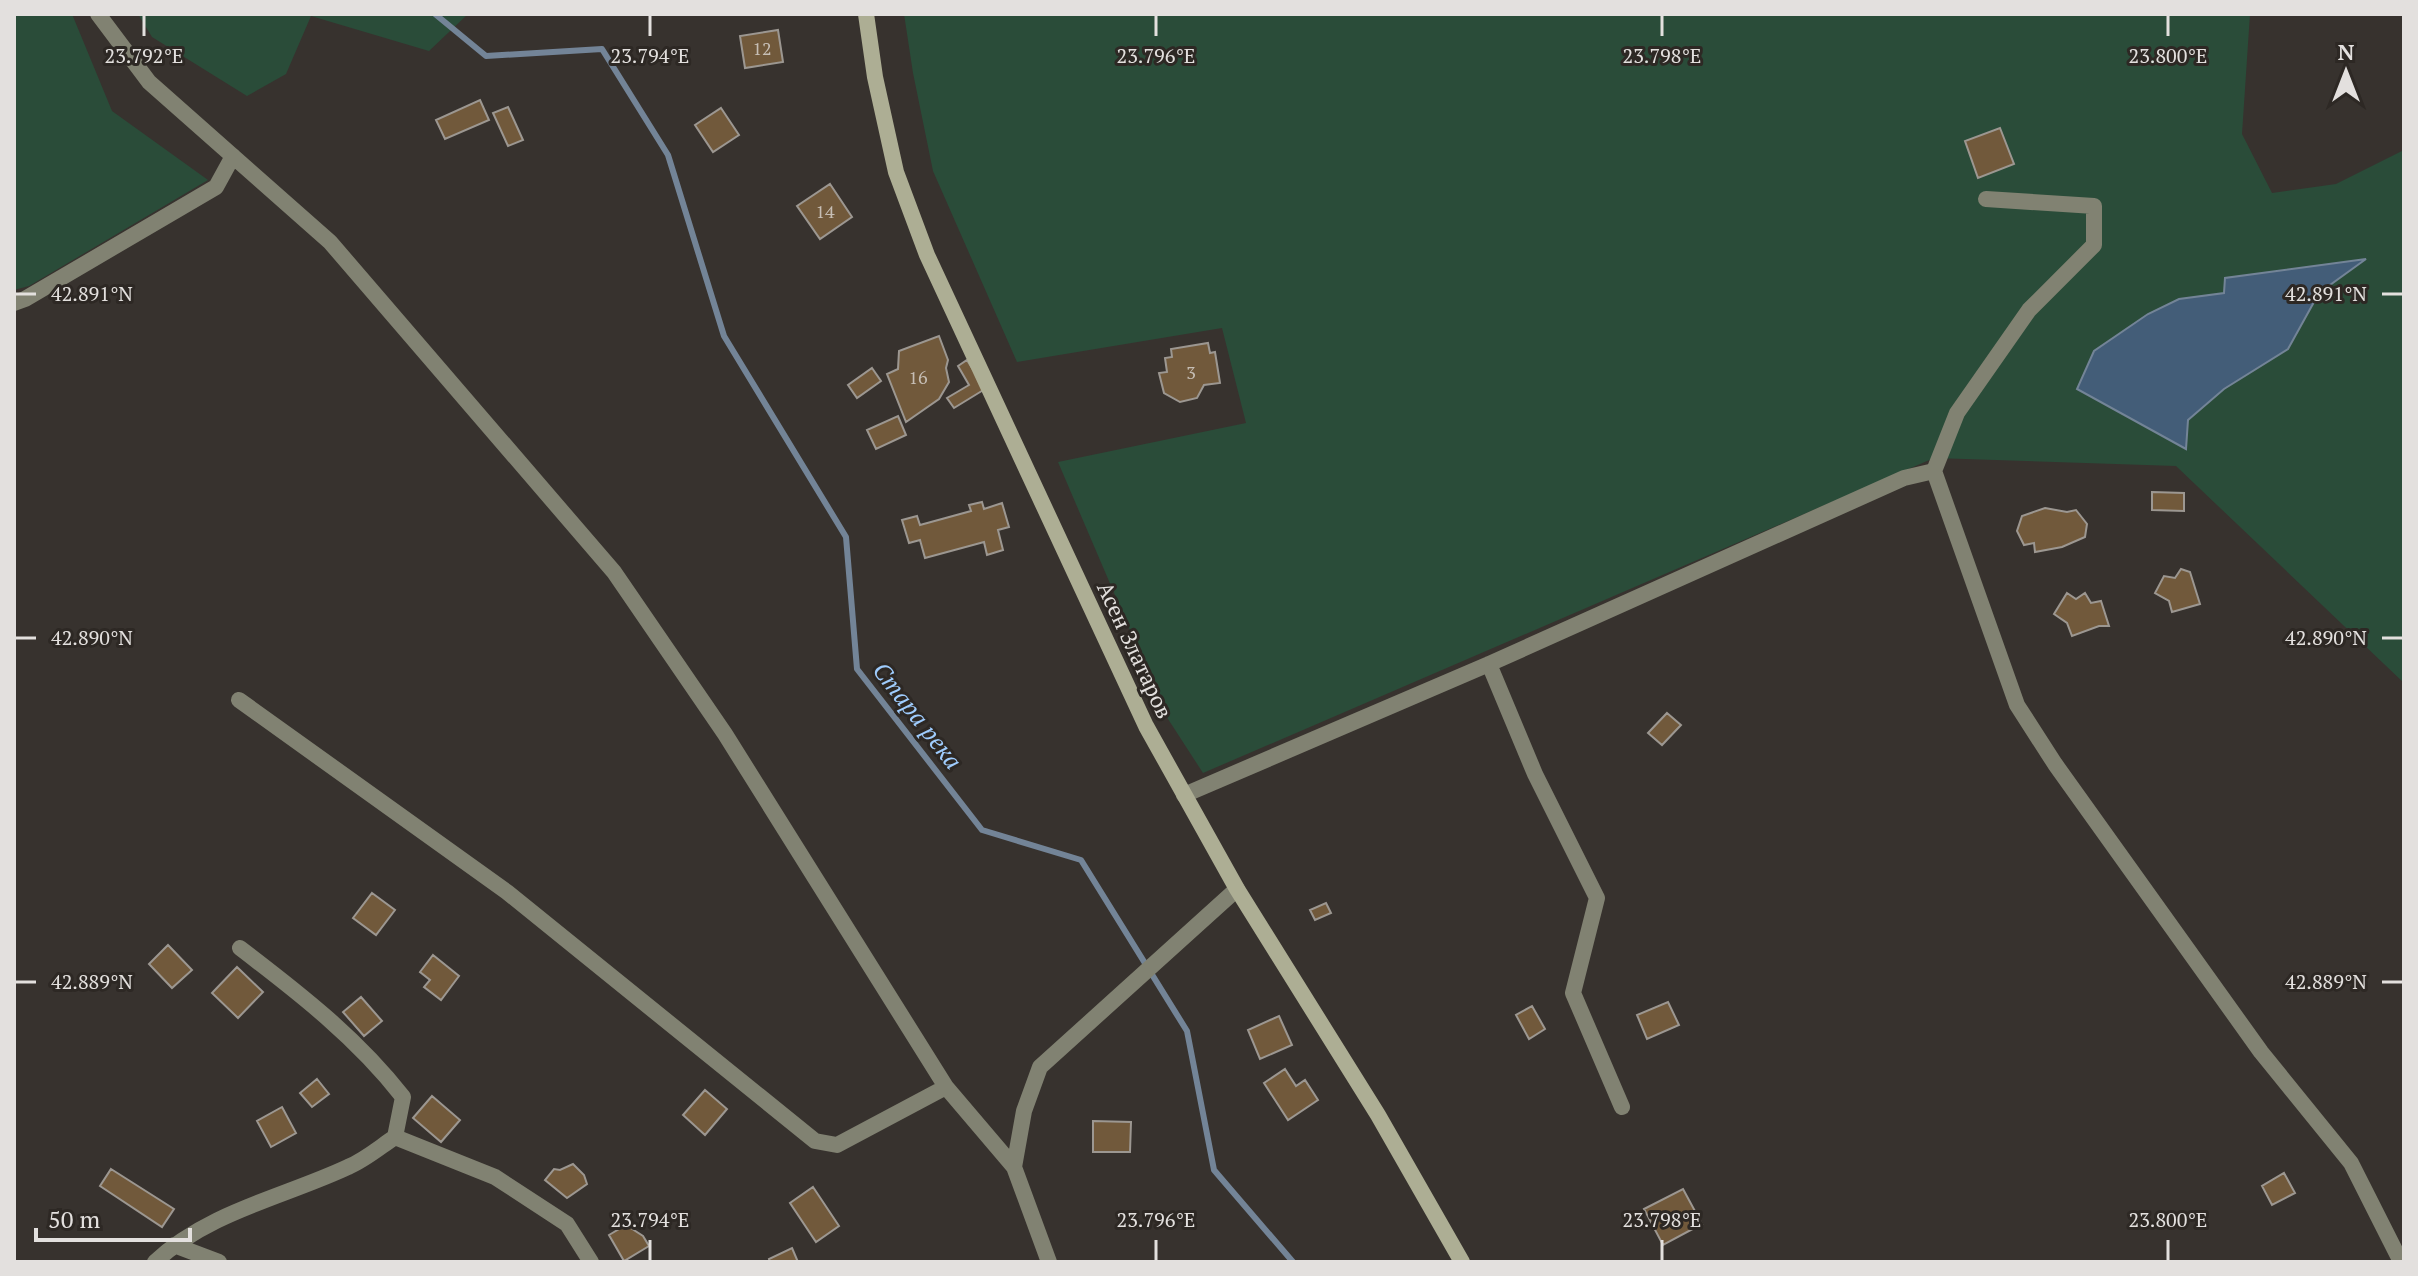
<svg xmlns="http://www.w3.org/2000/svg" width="2418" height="1276" viewBox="0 0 2418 1276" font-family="'PT Serif',serif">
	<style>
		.green { fill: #2a4c39; fill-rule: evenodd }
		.water { fill: #435d78; stroke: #738497; stroke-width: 2 }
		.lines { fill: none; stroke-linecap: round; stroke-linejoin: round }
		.stream { stroke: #738497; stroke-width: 6 }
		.building { fill: #71593b; stroke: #9c9791; stroke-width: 2 }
		.street { stroke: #818272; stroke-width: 16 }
		.secondary { stroke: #adae94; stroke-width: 16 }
		.ticks { fill: none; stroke: #e3e0de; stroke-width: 3 }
		.labels { text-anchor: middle; stroke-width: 6; stroke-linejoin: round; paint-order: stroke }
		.number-label { font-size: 18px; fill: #c6beb5 }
		.street-label { font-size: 22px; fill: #e3e0de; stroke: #2d2824 }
		.water-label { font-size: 24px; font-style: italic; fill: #9fccfd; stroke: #2d2824 }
		.ticks-label { font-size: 20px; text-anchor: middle; fill: #e3e0de; stroke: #2d2824; stroke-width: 6; stroke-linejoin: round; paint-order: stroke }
	</style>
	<rect width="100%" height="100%" fill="#37322e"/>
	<path class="green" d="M14 14H72L112 111 208 180 29 286 14 290Z
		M138 14H468L429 51 311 16 286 74 247 96 152 37Z
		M904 14H2250L2242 134 2272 193 2336 184 2404 150V683L2176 466 1934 458 1203 773 1168 719 1058 462 1246 423 1222 328 1017 362 933 171 913 73ZM2364 260 2319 293 2288 349 2224 389 2188 420 2186 448 2179 299 2225 293V278Z"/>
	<path class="water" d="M2366 259 2319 293 2288 349 2224 389 2188 420 2186 449 2077 389 2094 351 2148 314 2179 299 2224 293 2225 278Z"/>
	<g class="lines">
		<path class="stream" d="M435 14 486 56 602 49 668 155 724 336 846 537 857 669 982 830 1081 860 1187 1031 1214 1170 1293 1262"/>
	</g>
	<path class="building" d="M778 30 783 62 745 68 740 36Z
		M480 100 489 120 445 139 436 120Z
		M508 107 523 140 508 146 493 113Z
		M721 108 739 135 713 152 695 125Z
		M2000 128 2014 164 1978 178 1965 141Z
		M830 184 852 217 820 239 797 206Z
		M939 336 948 360 946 368 949 382 939 399 906 422 887 374 898 369 899 351Z
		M1208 343 1210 353 1215 352 1220 383 1204 385 1197 398 1180 402 1164 393 1159 373 1167 372 1165 358 1172 357 1171 349Z
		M967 360 985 389 954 408 947 398 969 385 958 366Z
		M872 368 881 381 857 398 848 385Z
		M898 416 906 435 876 449 867 430Z
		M2152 492 2184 493V511L2152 510Z
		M982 502 984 509 1002 503 1009 527 998 530 1003 550 987 555 984 542 925 558 920 540 909 543 902 520 917 516 920 525 971 511 969 505Z
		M2045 508 2067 512 2076 510 2087 524 2085 537 2062 547 2035 552 2034 543 2024 545 2017 531 2022 516Z
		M2181 569 2190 572 2200 604 2172 612 2169 601 2155 593 2164 576 2175 578Z
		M2067 593 2076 599 2085 593 2091 603 2101 601 2109 626H2099L2072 636 2067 623 2054 614Z
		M1667 713 1681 725 1662 745 1648 733Z
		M372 893 395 910 376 935 353 918Z
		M1326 903 1331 913 1315 920 1310 910Z
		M168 945 192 970 172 988 149 964Z
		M433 955 459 976 441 1000 424 987 430 980 420 972Z
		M237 967 263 992 238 1018 212 993Z
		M361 997 382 1021 364 1036 343 1012Z
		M1668 1002 1679 1025 1647 1039 1637 1015Z
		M1532 1006 1545 1029 1529 1039 1516 1015Z
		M1279 1016 1292 1045 1260 1059 1248 1030Z
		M1285 1069 1296 1086 1305 1080 1318 1100 1288 1120 1264 1083Z
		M317 1079 329 1094 312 1107 300 1093Z
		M705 1090 727 1109 705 1135 683 1115Z
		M432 1096 460 1120 441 1142 413 1118Z
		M282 1107 296 1133 271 1147 257 1121Z
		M1093 1121 1131 1122 1130 1152H1093Z
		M573 1164 584 1175 587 1184 567 1198 545 1180 554 1169 560 1170Z
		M111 1169 174 1209 162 1227 100 1186Z
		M2284 1173 2295 1193 2272 1205 2262 1186Z
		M813 1187 839 1226 816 1242 790 1203Z
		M1683 1189 1702 1224 1663 1245 1644 1209Z
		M626 1225 643 1236 649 1246 624 1261 609 1235Z
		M792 1248 798 1262H770L769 1259Z"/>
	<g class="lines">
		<path class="street" d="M98 14 149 82 330 242 614 572 725 734 946 1087 1014 1167
			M1986 199 2094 206V245L2029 310 1957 413 1934 471 2017 705 2055 764 2261 1052 2351 1163 2401 1262
			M14 303 25 299 216 187 233 156
			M1489 664 1535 774 1597 898 1573 993 1622 1107
			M239 700 507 892 815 1141 837 1145 946 1087
			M1184 795 1489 664 1904 478 1934 471
			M395 1137 495 1177 567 1224 591 1262
			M174 1245 219 1262
			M155 1262C208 1212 284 1197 348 1167 365 1160 380 1147 395 1137L403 1097C357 1038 299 993 240 948
			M1049 1262 1014 1167 1024 1111 1040 1067 1237 889"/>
		<path class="secondary" d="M866 14 875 77 896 172 927 255 1146 726 1237 889 1378 1115 1462 1262"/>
	</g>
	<path class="ticks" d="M144 16V36M650 16V36M1156 16V36M1662 16V36M2168 16V36M16 294H36M2382 294H2402M16 638H36M2382 638H2402M16 982H36M2382 982H2402M650 1240V1260M1156 1240V1260M1662 1240V1260M2168 1240V1260"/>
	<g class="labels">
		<g class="number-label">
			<text x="762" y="55">12</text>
			<text x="825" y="218">14</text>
			<text x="1191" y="379">3</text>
			<text x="918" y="384">16</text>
		</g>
		<g class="street-label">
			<text transform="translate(1135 650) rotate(65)" y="8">Асен Златаров</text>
		</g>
		<g class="water-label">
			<text transform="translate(917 716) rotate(52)" y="8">Стара река</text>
		</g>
	</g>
	<g class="ticks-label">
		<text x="144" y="63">23.792°E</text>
		<text x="650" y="63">23.794°E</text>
		<text x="1156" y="63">23.796°E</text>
		<text x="1662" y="63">23.798°E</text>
		<text x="2168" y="63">23.800°E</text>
		<text x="92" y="301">42.891°N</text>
		<text x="2326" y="301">42.891°N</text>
		<text x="92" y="645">42.890°N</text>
		<text x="2326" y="645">42.890°N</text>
		<text x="92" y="989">42.889°N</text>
		<text x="2326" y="989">42.889°N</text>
		<text x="650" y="1227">23.794°E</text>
		<text x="1156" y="1227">23.796°E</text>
		<text x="1662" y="1227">23.798°E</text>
		<text x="2168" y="1227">23.800°E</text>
	</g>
	<rect width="2418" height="1276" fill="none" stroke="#e3e0de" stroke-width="32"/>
	<g transform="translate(2346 72)" stroke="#2d2824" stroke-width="6" paint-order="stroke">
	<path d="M0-6L14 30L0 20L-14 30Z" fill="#e3e0de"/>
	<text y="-12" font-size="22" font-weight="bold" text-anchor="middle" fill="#e3e0de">N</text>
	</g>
	<path d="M36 1228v12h154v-12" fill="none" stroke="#e3e0de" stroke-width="4"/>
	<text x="48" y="1228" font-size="24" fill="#e3e0de" stroke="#2d2824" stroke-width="6" paint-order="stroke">50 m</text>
</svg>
